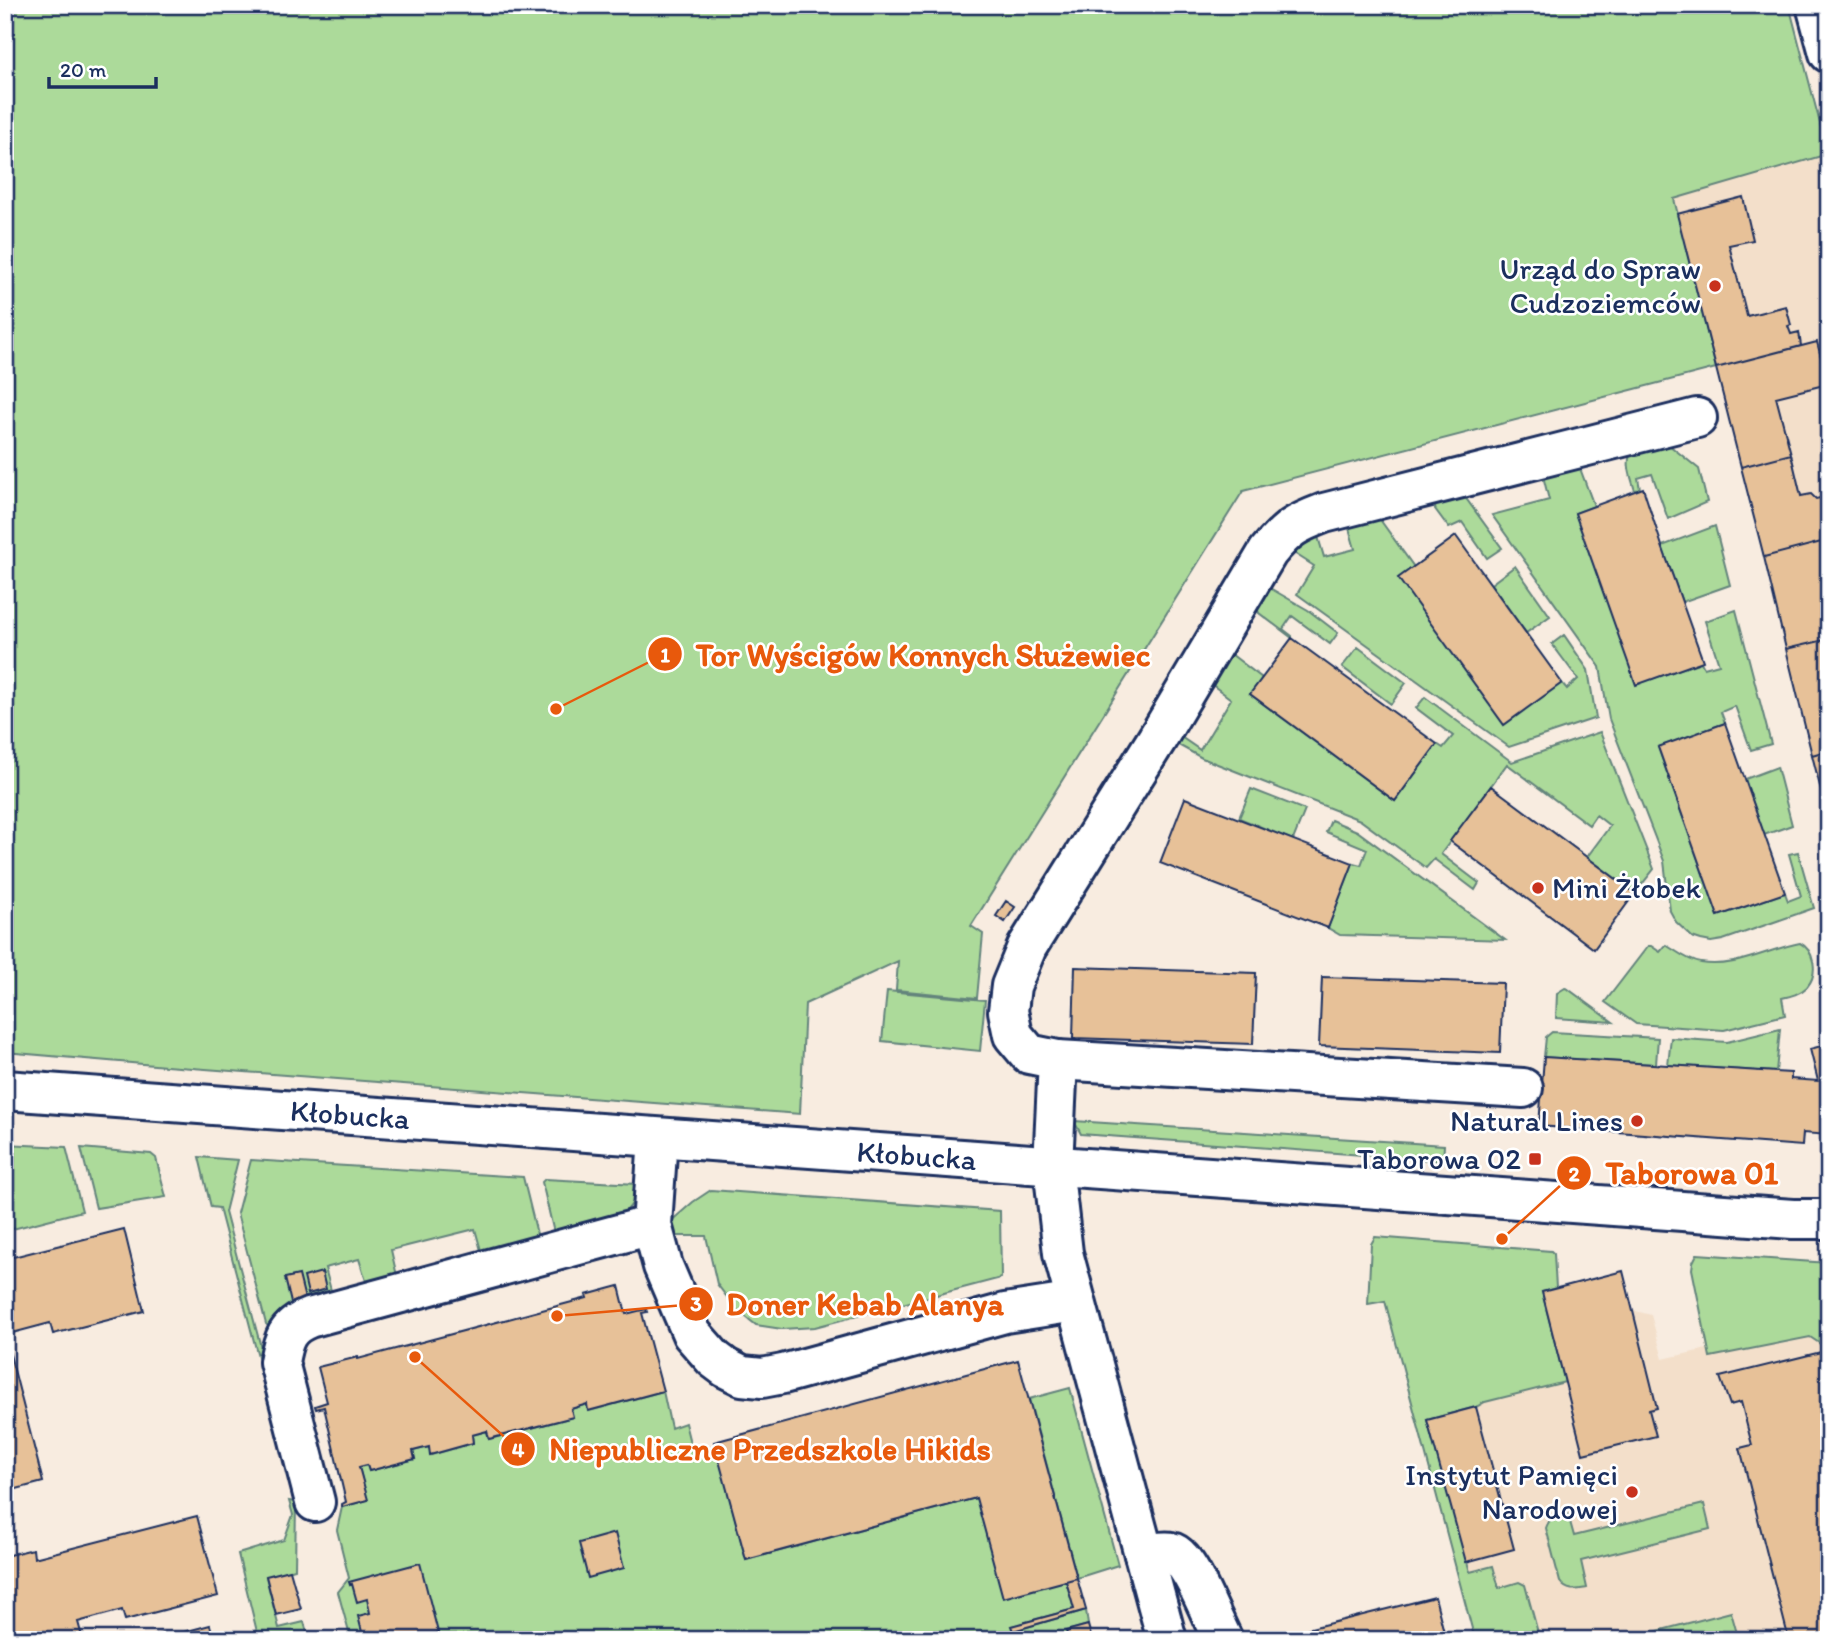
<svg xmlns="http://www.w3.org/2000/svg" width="1834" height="1645" viewBox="0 0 1834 1645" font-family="Itim,sans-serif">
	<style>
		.built { fill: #f3dfca }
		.green { fill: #acda9a; stroke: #64847c; stroke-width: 2 }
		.building { fill: #e7c198; stroke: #1b2f5e; stroke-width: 2 }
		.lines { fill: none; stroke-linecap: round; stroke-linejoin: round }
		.minor-casing { stroke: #1b2f5e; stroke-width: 44 }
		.minor { stroke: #fff; stroke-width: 38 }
		.poi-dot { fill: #c8321e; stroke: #fff; stroke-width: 2.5 }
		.labels { text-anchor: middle; stroke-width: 5; stroke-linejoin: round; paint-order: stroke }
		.poi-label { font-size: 30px; fill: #1b2f5e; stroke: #fff; text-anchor: end }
		.street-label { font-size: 30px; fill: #1b2f5e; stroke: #fff }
		.leader { fill: none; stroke: #e8590c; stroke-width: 2.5 }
		.callout-dot { fill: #e8590c; stroke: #fff; stroke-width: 2.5 }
		.mark-label { font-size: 21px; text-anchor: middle; font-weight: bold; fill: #fff }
		.callout-label { font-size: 32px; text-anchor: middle; font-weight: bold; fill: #e8590c; stroke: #fff; stroke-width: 5; stroke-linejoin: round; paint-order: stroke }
	</style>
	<rect width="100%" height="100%" fill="#f8ece0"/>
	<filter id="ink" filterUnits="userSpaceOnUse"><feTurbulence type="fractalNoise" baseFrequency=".0143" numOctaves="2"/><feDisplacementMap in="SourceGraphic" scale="14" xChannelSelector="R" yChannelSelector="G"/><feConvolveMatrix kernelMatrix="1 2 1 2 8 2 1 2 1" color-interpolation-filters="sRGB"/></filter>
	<g filter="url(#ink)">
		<path class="built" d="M1828 154 1829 750 1812 754 1674 198Z
			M1623 1271 1632 1310 1651 1315 1663 1359 1707 1349 1700 1316 1829 1323V1640H1475L1385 1300 1542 1292Z"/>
		<path class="green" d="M5 5H1789L1828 154 1674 199 1716 368 1243 491 971 926 983 934 977 998 896 990 898 961 805 1004 800 1114 166 1066 5 1052Z
			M1664 441 1699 469 1707 502 1668 519 1652 474 1638 478 1640 489 1635 491C1631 476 1624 462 1633 449Z
			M1578 463 1594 506 1575 513 1637 684 1701 662 1704 668 1719 664 1705 621 1736 610 1771 744 1751 750 1735 706 1721 712 1725 723 1658 747 1718 916 1785 893 1788 901 1801 896 1789 854 1798 852 1814 908 1723 940 1711 942 1701 940 1692 937 1676 922 1670 911 1664 861 1609 719 1600 667 1492 515 1549 500 1543 476Z
			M1462 493 1502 548 1487 558 1462 522 1449 528 1435 509 1436 500Z
			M1376 514 1414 567 1562 683 1567 689 1578 679 1552 644 1564 635 1588 670 1596 718 1509 747 1297 594 1314 566 1289 550 1316 530 1324 557 1355 549 1347 521Z
			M1715 526 1730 585 1682 602 1662 546Z
			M1515 566 1550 616 1526 633 1491 584Z
			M1268 587 1308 610 1338 633 1330 644 1292 616 1283 629 1292 636V638L1259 613 1256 606Z
			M1358 647 1406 683 1391 704 1342 667Z
			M1227 651 1262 678 1250 694 1395 801 1437 744 1443 748 1453 736 1416 708 1425 697 1512 762 1600 732 1654 869 1635 893 1587 857 1610 826 1596 815 1589 825 1507 764 1441 854 1479 883 1475 890 1434 859 1426 868 1360 820 1202 758 1171 741 1175 733 1200 750 1231 699 1207 681Z
			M1777 767 1792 825 1764 835 1745 779Z
			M1251 789 1305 810 1293 840 1239 818Z
			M1331 820 1357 831 1505 940 1340 935 1328 928 1353 863 1361 865 1367 849 1326 832Z
			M1800 943C1814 950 1819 973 1807 987 1800 994 1791 996 1782 998L1785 1015 1724 1030 1636 1024 1605 1002 1648 946H1651L1660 952 1666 945C1676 951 1688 961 1701 963 1734 969 1768 949 1800 943Z
			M1565 988 1568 989 1613 1022 1556 1018 1557 993Z
			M887 991 985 1000 980 1051 882 1041Z
			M1780 1029 1776 1072 1668 1065 1671 1038 1727 1042Z
			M1552 1032 1658 1038 1656 1064 1544 1057 1546 1037Z
			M1074 1121 1444 1145 1443 1161 1081 1134Z
			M5 1144 66 1147 82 1211 5 1231Z
			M81 1148 151 1154 156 1158 166 1197 96 1208Z
			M199 1157 238 1160 225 1212 263 1355 261 1368 219 1208 211 1207Z
			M251 1160 523 1177 538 1238 482 1254 475 1229 391 1250 397 1276 367 1284 359 1259 325 1268 332 1294C304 1303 287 1302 270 1328L266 1324 237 1213Z
			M545 1179 637 1184C636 1197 634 1204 624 1213L554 1233 542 1182Z
			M711 1190 1000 1211 1001 1278 815 1327 782 1329 756 1325 736 1309 717 1284 706 1236H673L670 1222 693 1202Z
			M1375 1237 1551 1251 1554 1254 1556 1288 1542 1292 1565 1382 1485 1402 1476 1407 1427 1420 1470 1572 1493 1566 1499 1588 1519 1582 1525 1585 1540 1640H1475L1385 1301 1368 1304 1371 1244Z
			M1697 1254 1829 1263V1350L1825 1351 1819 1343 1810 1337 1710 1357 1692 1269 1693 1262Z
			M1070 1388 1118 1565 1077 1578 1029 1399Z
			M663 1391 671 1428 685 1423 692 1451 716 1446 746 1560 976 1498 1066 1581 1074 1609 1012 1626 1013 1631 1086 1610 1088 1625 1067 1631 1068 1637 1064 1640H351L338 1592 349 1578 337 1530 342 1507 367 1500 359 1467 367 1465 369 1471 415 1459 413 1451 429 1447 431 1455 473 1443 472 1435 487 1431 489 1439 573 1417 571 1409 587 1404 589 1411Z
			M289 1501 296 1502 295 1569 266 1577 279 1628 304 1622 309 1640H259L238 1554 284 1540 293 1515Z
			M1704 1504 1710 1529 1581 1561 1587 1588C1576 1590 1567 1592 1560 1582L1546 1528C1550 1516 1556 1515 1567 1511L1574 1536Z
			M1731 1612 1738 1637 1727 1640H1623Z"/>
		<path class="building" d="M1743 197 1753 240 1729 245 1747 316 1786 306 1791 325 1788 326 1791 334 1799 332 1801 346 1716 368 1677 214Z
			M1817 342 1828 384 1776 397 1791 454 1741 467 1716 368Z
			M1791 454 1801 496 1811 494 1816 499 1829 496V540L1764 557 1741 467Z
			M1643 488 1662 546 1703 661 1636 685 1575 513Z
			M1456 536 1562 683 1504 725 1398 578Z
			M1829 540V585L1823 586 1829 605V639L1786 649 1764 557Z
			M1292 638 1437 744 1395 801 1250 694Z
			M1829 639V750L1812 755 1786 649Z
			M1725 723 1785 893 1718 916 1658 747Z
			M1829 750V805L1825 806 1812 755Z
			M1491 786 1635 893 1594 949 1450 841Z
			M1185 798 1353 863 1328 928 1160 863Z
			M1006 901 1015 907 1005 922 996 916Z
			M1075 967 1256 973 1253 1044 1073 1038Z
			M1322 977 1503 983 1500 1053 1319 1046Z
			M1829 1044V1135L1803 1133 1802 1146 1539 1126 1544 1057 1791 1073V1079L1818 1081 1810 1049Z
			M124 1229 144 1311 53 1334 50 1323 5 1335V1259Z
			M1623 1271 1657 1408 1649 1410 1656 1436 1583 1454 1542 1292Z
			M322 1272 326 1289 308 1294 304 1277Z
			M299 1275 305 1299 291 1303 285 1278Z
			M619 1286 626 1314 646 1309 647 1312 642 1313 663 1391 588 1411 587 1404 571 1409 573 1417 489 1439 487 1431 472 1435 473 1443 430 1455 429 1447 413 1451 415 1459 369 1471 367 1465 359 1467 368 1500 342 1507V1504L346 1502 324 1407 316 1409 315 1406 327 1402 318 1367 358 1357V1359L587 1298 586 1295Z
			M5 1335 43 1482 5 1492Z
			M1829 1350V1640H1789L1740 1448 1752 1445 1741 1402 1730 1405 1720 1377Z
			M1018 1360 1077 1578 1003 1598 976 1498 746 1560 714 1442Z
			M1476 1407 1514 1549 1466 1562 1427 1420Z
			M197 1516 218 1596 125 1620 122 1610 78 1622 83 1640H6L5 1556 33 1549 34 1558Z
			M615 1533 624 1568 588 1578 579 1543Z
			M420 1563 440 1640H364L358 1616 370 1613 367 1599 357 1602 352 1584 350 1585 349 1582Z
			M290 1570 301 1609 276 1615 266 1576Z
			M1077 1578 1086 1610 1013 1631 1011 1626 1074 1609 1066 1581Z
			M1435 1597 1446 1640 1267 1639Z
			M210 1625 214 1640H137L164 1633 165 1637Z
			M1088 1625 1092 1640H1064L1068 1637 1066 1631Z"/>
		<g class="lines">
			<defs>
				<g id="minor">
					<path d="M1816 5 1829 53"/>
					<path d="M1058 1060 1523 1088"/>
					<path id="s1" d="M5 1090 1793 1219H1829"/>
					<path d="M658 1138 652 1225 663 1266 692 1334 714 1359 726 1368 742 1376 762 1378 783 1374 1005 1313 1076 1302"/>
					<path d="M315 1502 279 1362C283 1340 286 1327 309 1318L652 1225"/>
					<path d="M1144 1554C1152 1554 1163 1550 1171 1552 1189 1555 1213 1622 1223 1640"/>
					<path d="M1167 1640 1063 1253 1053 1166 1058 1060 1029 1054 1013 1035 1008 1011 1011 986 1027 947 1157 739 1268 552C1288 528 1295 524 1324 513L1697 418"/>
				</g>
			</defs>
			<use href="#minor" class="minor-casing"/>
			<use href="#minor" class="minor"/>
		</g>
	</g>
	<g class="poi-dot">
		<circle cx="1715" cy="286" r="7"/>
		<circle cx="1538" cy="888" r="7"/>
		<circle cx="1637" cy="1121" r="7"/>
		<rect x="1528" y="1152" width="14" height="14" rx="3.5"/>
		<circle cx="1632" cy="1492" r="7"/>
	</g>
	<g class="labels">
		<g class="poi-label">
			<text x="1701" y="279">Urząd do Spraw<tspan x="1701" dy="34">Cudzoziemców</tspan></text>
			<text x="1552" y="898" text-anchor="start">Mini Żłobek</text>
			<text x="1623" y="1131">Natural Lines</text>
			<text x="1521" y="1169">Taborowa 02</text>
			<text x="1618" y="1485">Instytut Pamięci<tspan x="1618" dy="34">Narodowej</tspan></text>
		</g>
		<g class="street-label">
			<text dy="10" stroke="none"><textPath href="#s1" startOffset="346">Kłobucka</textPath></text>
			<text dy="10" stroke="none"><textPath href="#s1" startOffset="914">Kłobucka</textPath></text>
		</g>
	</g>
	<path class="leader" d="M556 709L665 654M1502 1239L1574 1173M557 1316L696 1304M415 1357L518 1449"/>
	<g class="callout-dot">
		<circle cx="556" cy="709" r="7"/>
		<circle cx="1502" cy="1239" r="7"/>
		<circle cx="557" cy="1316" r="7"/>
		<circle cx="415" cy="1357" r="7"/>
		<circle cx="665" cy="654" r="18"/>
		<circle cx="1574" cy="1173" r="18"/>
		<circle cx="696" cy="1304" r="18"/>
		<circle cx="518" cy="1449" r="18"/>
	</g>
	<g class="mark-label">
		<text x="665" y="662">1</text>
		<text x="1574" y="1181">2</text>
		<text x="696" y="1311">3</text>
		<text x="518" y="1457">4</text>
	</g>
	<g class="callout-label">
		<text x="923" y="666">Tor Wyścigów Konnych Służewiec</text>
		<text x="1692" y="1184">Taborowa 01</text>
		<text x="865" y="1315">Doner Kebab Alanya</text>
		<text x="770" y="1460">Niepubliczne Przedszkole Hikids</text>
	</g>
	<rect width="1834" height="1645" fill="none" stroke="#fff" stroke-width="28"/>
	<rect x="14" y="14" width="1806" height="1617" fill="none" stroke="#1b2f5e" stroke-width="2.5" filter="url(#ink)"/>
	<path d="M49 77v10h107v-10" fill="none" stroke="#1b2f5e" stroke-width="3.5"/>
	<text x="60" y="77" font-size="21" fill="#1b2f5e" stroke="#ffffff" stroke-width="5" paint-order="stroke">20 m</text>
</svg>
